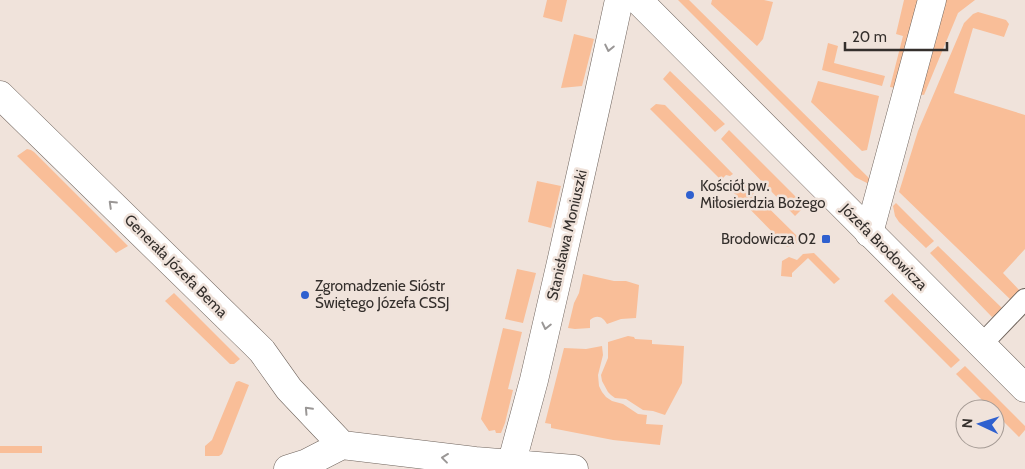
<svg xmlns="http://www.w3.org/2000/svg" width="1025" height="469" viewBox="0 0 1025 469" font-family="Cabin,sans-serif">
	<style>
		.green { fill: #f9be98 }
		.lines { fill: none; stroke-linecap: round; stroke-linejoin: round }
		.lane-casing { stroke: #6e635c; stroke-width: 22 }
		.street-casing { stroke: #6e635c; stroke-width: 29 }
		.secondary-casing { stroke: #6e635c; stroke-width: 29 }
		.lane { stroke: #fff; stroke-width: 20 }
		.street { stroke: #fff; stroke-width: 28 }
		.secondary { stroke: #fff; stroke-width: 28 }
		.oneway { stroke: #9a9796 }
		.poi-dot { fill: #2f60cf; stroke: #f0e3db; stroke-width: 2 }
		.labels { text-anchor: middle; stroke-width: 5; stroke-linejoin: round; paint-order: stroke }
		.poi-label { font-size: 15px; fill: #342f2c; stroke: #f0e3db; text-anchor: start }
		.street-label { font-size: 15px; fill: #342f2c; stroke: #f0e3db }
	</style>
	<rect width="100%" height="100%" fill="#f0e3db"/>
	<path class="green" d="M547 0H567L562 22 543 17Z
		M678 0H689L873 182 867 183 855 177Z
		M712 0H764L773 2 763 39 757 46 711 4Z
		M904 0H921L896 88 890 87 903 36 896 34Z
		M944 0H975L958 13 924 95 919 94Z
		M978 12 1006 20 1009 24 1004 37 973 28 954 93 1025 115V249L1003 273 1021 292 1012 301 899 192 918 131 964 23 973 14Z
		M574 34 594 39 582 86 561 88Z
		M828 43 838 46 834 63 885 76 882 86 822 70Z
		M670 71 725 124 715 132 663 79Z
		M818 81 879 96 867 150 862 151 811 102Z
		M656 104 665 105 733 174 730 176 726 175 721 180 650 109Z
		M729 130 805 206 795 216 721 139Z
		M27 149 31 150 34 152 128 246 116 253 17 156Z
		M738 178 800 239 796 244 787 247 732 191 736 186V182Z
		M537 181 561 186 551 228 528 222Z
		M896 203 934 241 926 248 899 222 895 216 893 206Z
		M938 246 1004 310 992 317 930 253Z
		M814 253 840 279 834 284 808 258 792 273V277L781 276 782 261 789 257 797 260 803 254Z
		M517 269 536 273 523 323 505 319Z
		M583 274 614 281H626L639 285 636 318 621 319 607 324C603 317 597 314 590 320V328L575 329 568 328 574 303 579 293Z
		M174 293 240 359 234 364H230L165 301Z
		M893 293V294L960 360 951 368 884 301Z
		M503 328 522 332 508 389 513 390 505 423 501 433H496L495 430 489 431 481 419Z
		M628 336 634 337 635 339 652 340V344L684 346 682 383 665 415 653 411 643 410 626 399 615 398 611 395 608 392 602 381 601 375 608 358V342Z
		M602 346 603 355 598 375 599 386 602 392 606 397 612 401 623 404 638 414 647 415 646 424 663 425 660 445 613 440 551 428V424L545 423 564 348 586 349Z
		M965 366 1025 426V430L1019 437 995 413V409H991L956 374Z
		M239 381 249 385 222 454 219 456H205V446L212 440 236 382Z
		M0 446H42V453H0Z"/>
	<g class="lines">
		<defs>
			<path id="lane" d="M982 344 1025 299"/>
			<path id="street" d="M0 95 255 344 262 351 289 389 342 445
				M869 233 932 0
				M288 469 307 463 342 445 475 461 574 469
				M510 469 534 380 560 267 598 97 619 0"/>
			<path id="secondary" d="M638 0 1025 388"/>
		</defs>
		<use href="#lane" class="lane-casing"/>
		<use href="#street" class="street-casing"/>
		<use href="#secondary" class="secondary-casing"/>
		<use href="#lane" class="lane"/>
		<use href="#street" class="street"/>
		<use href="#secondary" class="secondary"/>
	</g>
	<defs><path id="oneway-chevron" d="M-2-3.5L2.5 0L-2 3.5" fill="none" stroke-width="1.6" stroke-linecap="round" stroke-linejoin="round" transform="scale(1.25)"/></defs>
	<g class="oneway">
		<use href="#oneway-chevron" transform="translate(609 48) rotate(102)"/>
		<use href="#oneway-chevron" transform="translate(112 204) rotate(-136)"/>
		<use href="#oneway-chevron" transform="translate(546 326) rotate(103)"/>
		<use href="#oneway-chevron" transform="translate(308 410) rotate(-133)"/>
		<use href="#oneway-chevron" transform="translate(445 458) rotate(-173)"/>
	</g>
	<g class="poi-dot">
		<circle cx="690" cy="195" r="5"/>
		<rect x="821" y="234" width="10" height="10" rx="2.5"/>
		<circle cx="305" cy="295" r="5"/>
	</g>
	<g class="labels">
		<g class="poi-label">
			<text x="700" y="191">Kościół pw.<tspan x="700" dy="17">Miłosierdzia Bożego</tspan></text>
			<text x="816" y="244" text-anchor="end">Brodowicza 02</text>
			<text x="315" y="291">Zgromadzenie Sióstr<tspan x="315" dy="17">Świętego Józefa CSSJ</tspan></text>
		</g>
		<g class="street-label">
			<text transform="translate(567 235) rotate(-77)" y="5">Stanisława Moniuszki</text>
			<text transform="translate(884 247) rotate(45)" y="5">Józefa Brodowicza</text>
			<text transform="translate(176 266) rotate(45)" y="5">Generała Józefa Bema</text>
		</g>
	</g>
	<g transform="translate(980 424) rotate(274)"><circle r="24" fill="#f0e3db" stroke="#a59b95"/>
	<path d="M0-4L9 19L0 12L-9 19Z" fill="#2f60cf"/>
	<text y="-8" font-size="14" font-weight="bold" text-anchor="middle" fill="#342f2c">N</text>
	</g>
	<path d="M845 42v8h102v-8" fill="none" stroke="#342f2c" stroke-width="2.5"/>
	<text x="852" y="42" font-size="15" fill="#342f2c" stroke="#f0e3db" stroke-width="4" paint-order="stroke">20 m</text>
</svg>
